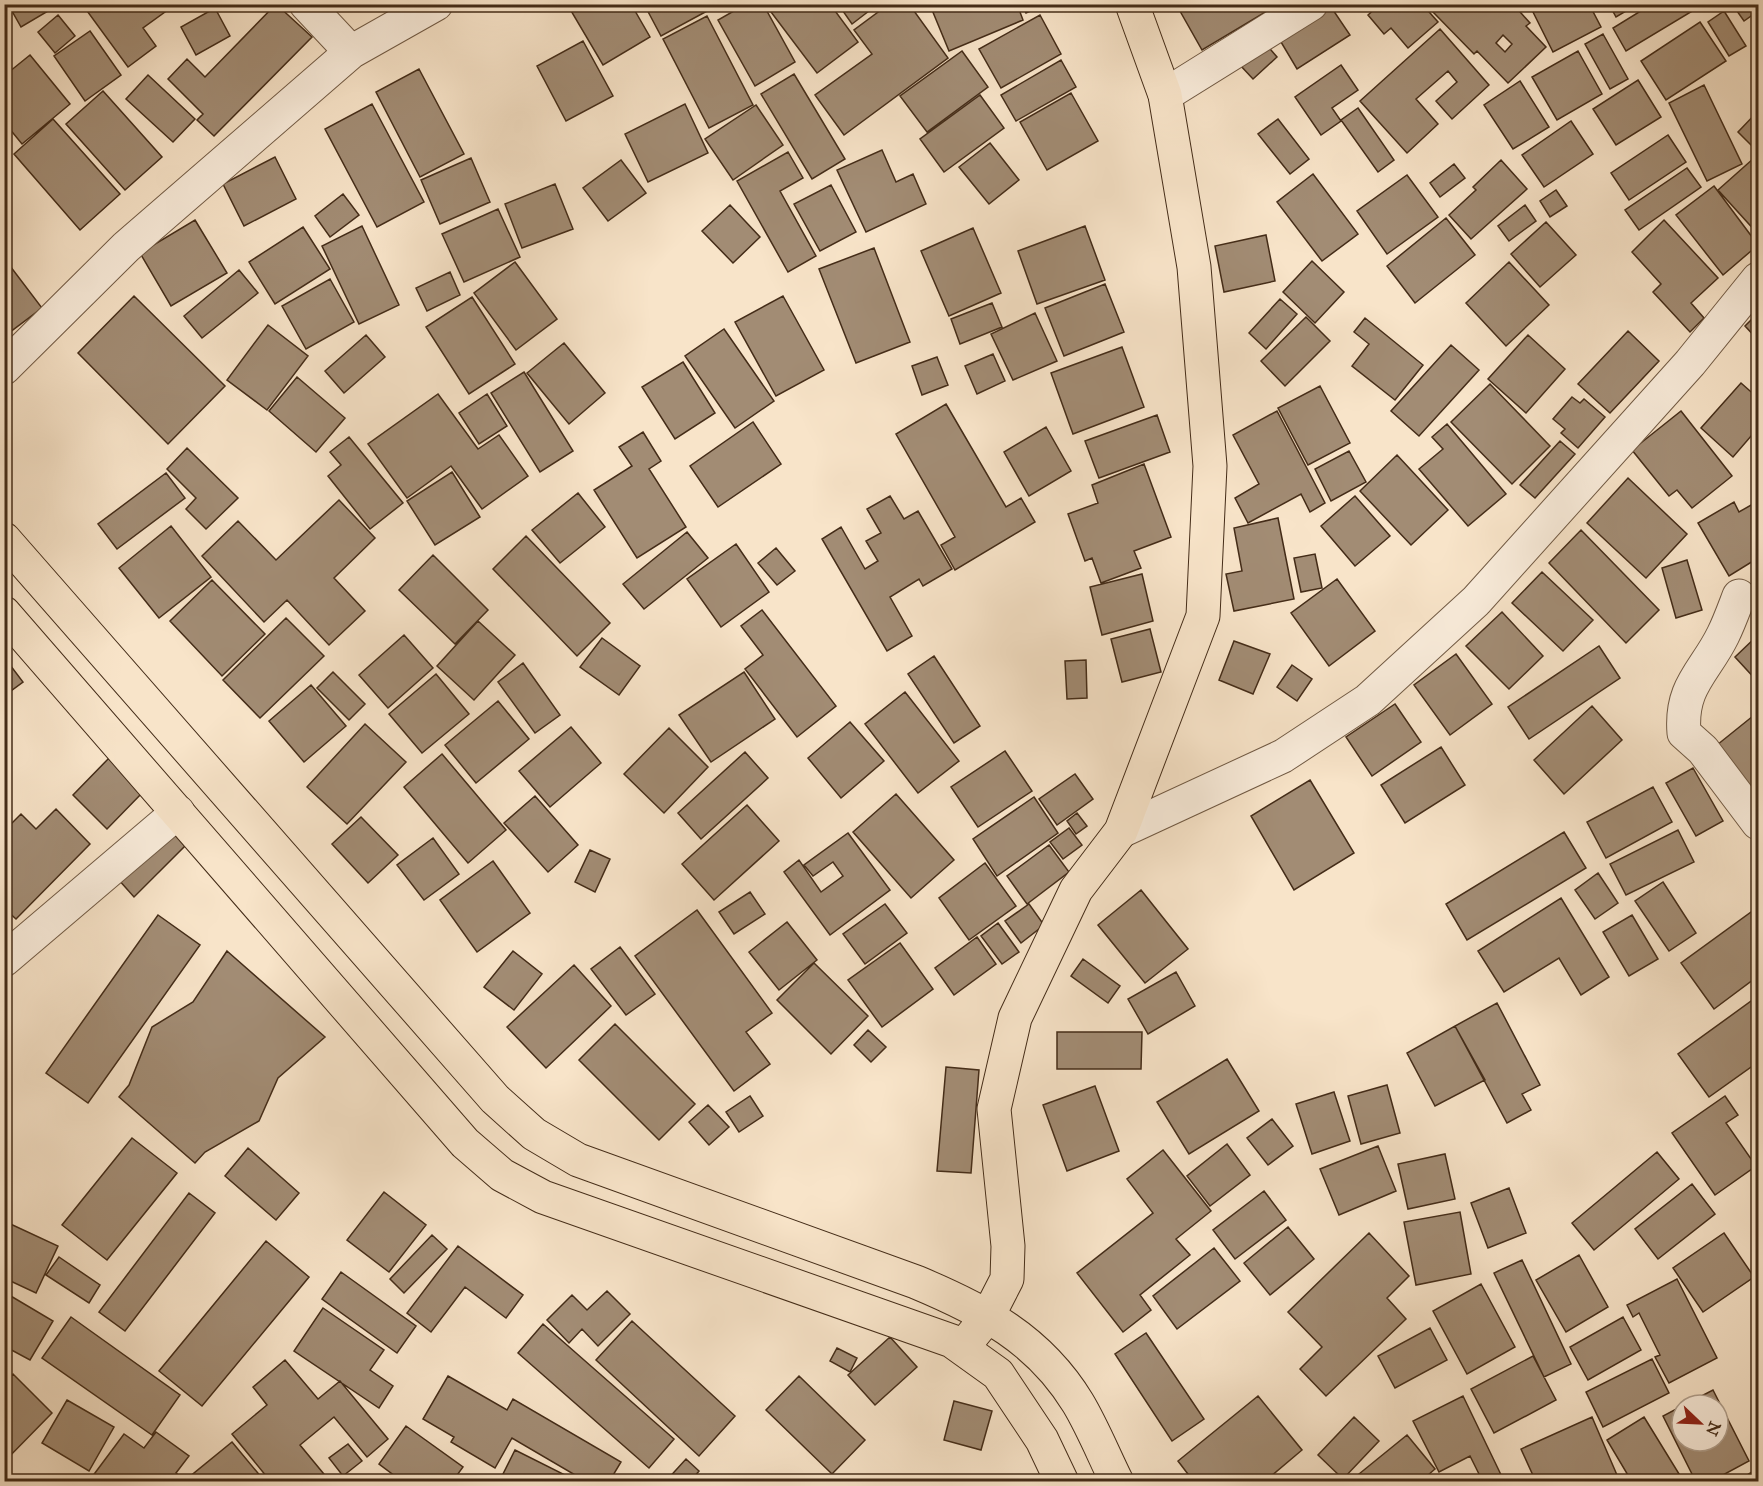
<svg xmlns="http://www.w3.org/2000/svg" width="1763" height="1486" viewBox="0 0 1763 1486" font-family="'IM FELL Great Primer',serif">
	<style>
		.building { fill: #a28c74; stroke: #442c18; stroke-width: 1.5; fill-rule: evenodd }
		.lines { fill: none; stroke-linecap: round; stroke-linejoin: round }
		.minor-casing { stroke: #715a44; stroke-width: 35 }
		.major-casing { stroke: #442c18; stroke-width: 35 }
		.minor { stroke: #faeddc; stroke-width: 33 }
		.major { stroke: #f8e4c9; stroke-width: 33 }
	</style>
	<rect width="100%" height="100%" fill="#f8e4c9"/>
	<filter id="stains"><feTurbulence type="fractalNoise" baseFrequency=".00333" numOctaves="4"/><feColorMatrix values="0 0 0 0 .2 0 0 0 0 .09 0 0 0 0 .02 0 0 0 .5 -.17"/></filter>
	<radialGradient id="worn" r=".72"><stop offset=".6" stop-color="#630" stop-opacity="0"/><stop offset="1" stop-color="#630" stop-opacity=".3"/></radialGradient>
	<path class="building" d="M8 4H60L21 27Z
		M82 4H176L143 28 156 46 128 67Z
		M276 4 312 37 214 136 197 120 203 114 168 79 187 59 205 77Z
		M567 4H631L650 37 603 65Z
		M644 4H720L661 36Z
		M746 4H763L795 62 755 86 718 20Z
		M765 4H830L858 42 817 73Z
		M838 4H878L852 24Z
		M889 4H909L948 58 844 135 815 95 872 54 854 30Z
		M1017 4 1023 20 949 51 930 5Z
		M1022 4H1046L1026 13Z
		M1176 4H1279L1202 50Z
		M1329 4 1350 35 1297 69 1278 37Z
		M1380 4H1422L1438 22 1408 48 1391 28 1384 34 1368 15Z
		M1441 4H1457L1463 10 1469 4H1513L1530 23 1526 26 1546 47 1508 83 1477 51 1474 54 1433 12ZM1503 35 1512 44 1505 52 1496 43Z
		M1529 4H1589L1601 27 1553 52Z
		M1609 4H1638L1616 17Z
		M1652 4H1704L1626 51 1613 28Z
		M1732 4H1758V11L1744 21Z
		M215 8 230 36 196 55 181 27Z
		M1724 11 1746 46 1729 56 1708 22Z
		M58 15 75 36 55 53 38 32Z
		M1040 15 1061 54 1001 88 979 49Z
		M707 16 753 105 709 128 663 39Z
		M1700 22 1726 61 1666 100 1641 61Z
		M1440 29 1489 85 1452 119 1436 101 1457 82 1448 71 1416 99 1438 124 1407 153 1360 101Z
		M90 31 121 75 85 101 54 56Z
		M1603 34 1628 79 1610 89 1585 44Z
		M583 41 613 96 566 121 537 66Z
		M1265 43 1277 57 1253 79 1240 65Z
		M962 51 988 87 927 132 900 96Z
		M1578 51 1602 94 1557 120 1532 77Z
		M30 55 70 104 22 144 4 122V76Z
		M1061 60 1076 87 1016 121 1001 95Z
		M1341 65 1358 90 1332 108 1341 121 1321 135 1295 97Z
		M419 69 464 154 420 177 376 92Z
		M794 74 845 159 812 179 761 94Z
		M148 75 195 119 173 142 126 99Z
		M1638 80 1661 117 1616 145 1593 109Z
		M1520 81 1549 127 1513 149 1484 105Z
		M1704 85 1742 164 1707 181 1669 103Z
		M103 91 162 157 125 190 66 124Z
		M1071 93 1098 141 1047 170 1020 122Z
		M980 95 1004 128 944 172 920 139Z
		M372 104 424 202 377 227 325 129Z
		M685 104 708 153 648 182 625 134Z
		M756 105 783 145 733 180 705 139Z
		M1358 108 1394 160 1378 172 1341 120Z
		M1758 111V152L1738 132Z
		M53 119 120 194 80 230 14 154Z
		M1278 119 1309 159 1290 174 1258 134Z
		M1571 121 1593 154 1544 187 1522 155Z
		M1668 135 1686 162 1629 200 1611 173Z
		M990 143 1019 180 989 204 959 167Z
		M882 150 896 182 913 174 926 204 866 232 837 170Z
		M788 152 803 178 780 191 816 256 788 272 737 181Z
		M275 157 296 199 244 226 223 184Z
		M471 158 490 202 440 224 421 180Z
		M1754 158 1758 163V234L1718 190Z
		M621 160 646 193 608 221 583 188Z
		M1501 160 1527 189 1471 239 1449 215 1476 190 1473 187Z
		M1454 164 1465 178 1440 197 1430 183Z
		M1687 168 1701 187 1639 230 1625 210Z
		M1313 174 1358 234 1322 261 1277 202Z
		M1407 175 1438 217 1387 254 1357 211Z
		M555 184 573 229 522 248 505 204Z
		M831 185 856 232 820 251 794 204Z
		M1714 186 1758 245 1723 275 1676 215Z
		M1556 190 1567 206 1550 217 1540 201Z
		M343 194 359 215 330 237 315 216Z
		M730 205 760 237 733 263 702 231Z
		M1525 205 1536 221 1509 241 1498 226Z
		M498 209 520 257 464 282 442 234Z
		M1446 218 1475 255 1415 303 1387 266Z
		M195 220 227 273 171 306 140 253Z
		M1664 220 1718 278 1691 303 1704 318 1690 332 1653 292 1661 284 1632 252Z
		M1546 222 1576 255 1540 287 1511 254Z
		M362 226 399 305 359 324 322 246Z
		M1085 226 1105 280 1037 304 1018 251Z
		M303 227 330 269 275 304 249 262Z
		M973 228 1001 293 949 316 921 251Z
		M1266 235 1275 281 1224 292 1215 246Z
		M874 248 910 342 856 363 819 269Z
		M4 258 42 308 6 335 4 334Z
		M1312 261 1344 292 1315 323 1283 292Z
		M515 262 557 319 516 350 474 293Z
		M1509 262 1549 305 1506 346 1466 303Z
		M239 270 258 293 202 338 184 316Z
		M450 272 460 295 427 311 416 288Z
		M330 279 354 322 306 349 282 306Z
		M1105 284 1124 332 1064 356 1045 308Z
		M134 296 225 386 168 444 78 353Z
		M783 296 824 370 776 396 735 322Z
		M472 297 515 364 469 394 426 327Z
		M1280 299 1297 314 1266 349 1249 333Z
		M992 303 1002 327 960 344 951 319Z
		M1035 313 1057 361 1013 380 991 334Z
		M1758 313V340L1745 326Z
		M1306 317 1330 341 1285 386 1261 361Z
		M1365 318 1423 365 1395 400 1352 366 1369 344 1354 332Z
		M268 325 308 356 267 410 227 380Z
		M724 329 774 401 735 428 685 356Z
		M1628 331 1659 361 1610 413 1578 384Z
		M366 335 385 357 344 393 325 371Z
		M1528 335 1565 369 1526 413 1488 379Z
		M564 343 605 393 569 424 527 373Z
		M1451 345 1479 370 1419 436 1391 411Z
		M1122 347 1144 407 1073 434 1051 373Z
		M993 354 1005 381 977 394 965 366Z
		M937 357 948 385 922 395 912 366Z
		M683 362 715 413 675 439 642 387Z
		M524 372 573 451 540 472 491 393Z
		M297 377 345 418 316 452 269 411Z
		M1741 383 1758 398V428L1733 457 1701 428Z
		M1490 384 1550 446 1512 484 1451 422Z
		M1320 386 1350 443 1308 465 1278 408Z
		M438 394 478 449 499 435 528 476 482 509 451 466 407 498 368 444Z
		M487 394 507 426 479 444 459 413Z
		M1572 397 1580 403 1584 399 1605 417 1578 448 1561 433 1565 429 1553 419Z
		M946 404 1006 507 1021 498 1035 522 955 570 941 545 955 537 896 434Z
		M1277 411 1325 503 1310 512 1301 494 1248 523 1235 498 1259 484 1233 435Z
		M1681 411 1732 476 1692 508 1677 490 1669 496 1632 450Z
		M1157 415 1170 452 1099 478 1085 441Z
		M753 422 781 464 718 507 690 466Z
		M1447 424 1506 494 1468 526 1419 469 1443 449 1432 437Z
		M1046 427 1071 471 1029 496 1004 452Z
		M643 432 661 461 649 469 686 527 637 558 594 490 632 466 619 447Z
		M349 437 403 503 370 529 328 476 341 465 330 452Z
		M1560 441 1575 454 1535 498 1520 485Z
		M187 448 238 498 206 529 186 509 196 498 167 469Z
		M1349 451 1366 482 1331 501 1315 469Z
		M1397 455 1448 510 1411 545 1360 491Z
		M1144 464 1171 537 1134 551 1141 568 1101 583 1092 558 1085 561 1068 514 1098 503 1092 485Z
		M452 472 480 517 435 545 407 501Z
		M166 473 185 498 117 549 98 524Z
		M1628 478 1687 534 1646 578 1587 523Z
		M578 493 605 527 560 563 532 530Z
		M890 496 904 519 918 511 952 569 923 586 919 579 890 597 912 636 887 651 822 539 841 527 865 569 878 561 866 541 881 533 867 509Z
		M1355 496 1390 536 1355 566 1321 526Z
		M339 500 375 538 334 578 365 611 329 645 287 600 264 622 202 556 238 521 276 560Z
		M1758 501V558L1729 576 1698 523 1734 502 1739 512Z
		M1278 518 1294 599 1234 611 1226 574 1242 571 1234 528Z
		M171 526 211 577 159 618 119 568Z
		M1581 530 1659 610 1626 643 1549 563Z
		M687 532 708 558 644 609 623 584Z
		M526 536 610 623 577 656 493 569Z
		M736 544 769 592 721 627 687 579Z
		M776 548 795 571 777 585 758 563Z
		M1315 554 1322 588 1301 592 1294 558Z
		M433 555 488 610 455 644 399 590Z
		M1687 560 1702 610 1676 618 1662 568Z
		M1542 572 1593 620 1563 651 1512 603Z
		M1142 574 1153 621 1102 635 1090 587Z
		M1337 579 1375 631 1329 666 1291 613Z
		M212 580 265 634 222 676 170 621Z
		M762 610 836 706 797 737 745 669 763 655 741 626Z
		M1502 612 1543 656 1509 689 1466 646Z
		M286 618 324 656 260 718 223 680Z
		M478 621 515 655 474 700 437 666Z
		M1150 629 1161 672 1122 682 1111 639Z
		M404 635 433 668 388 708 359 675Z
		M1758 635V682L1735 657Z
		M602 638 640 666 619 695 580 667Z
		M1234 641 1270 654 1253 694 1219 680Z
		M1599 646 1620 678 1529 739 1508 707Z
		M1456 654 1492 704 1450 735 1414 685Z
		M934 656 980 726 954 743 908 674Z
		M4 657 23 682 4 696Z
		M1086 660 1087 698 1067 699 1065 661Z
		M523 663 560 715 535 733 498 682Z
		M1292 665 1312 679 1297 701 1277 687Z
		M333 672 365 704 349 720 317 688Z
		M744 672 775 719 711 762 679 715Z
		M436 674 469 714 422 753 389 714Z
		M311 685 346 726 304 762 269 721Z
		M905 692 959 761 918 793 865 724Z
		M498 701 529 739 476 783 445 745Z
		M1395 704 1421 742 1372 776 1346 737Z
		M1592 706 1622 740 1564 794 1534 760Z
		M1758 712V807L1712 749Z
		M850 722 884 761 841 798 808 758Z
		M365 724 406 762 347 824 307 787Z
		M571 727 601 763 550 807 519 771Z
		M669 728 708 767 664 813 624 774Z
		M1441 747 1465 785 1405 823 1381 785Z
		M1005 751 1032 791 978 827 951 787Z
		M745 752 768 778 701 839 678 813Z
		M442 754 506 830 468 863 404 787Z
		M109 758 143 792 107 829 73 795Z
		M1693 768 1723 821 1696 836 1666 783Z
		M1075 774 1093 799 1057 825 1039 799Z
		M1310 780 1354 853 1294 890 1251 816Z
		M1653 787 1672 822 1606 858 1587 822Z
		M896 794 954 860 911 898 853 832Z
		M535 796 578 845 548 872 504 823Z
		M1034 797 1058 833 997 876 973 839Z
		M747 805 779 841 714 900 682 864Z
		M56 809 90 844 16 919 4 908V831L21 814 36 829Z
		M1077 813 1087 826 1076 834 1067 821Z
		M361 817 398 855 368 883 332 844Z
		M171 827 187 844 134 897 118 879Z
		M1069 828 1082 845 1063 859 1050 842Z
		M1678 830 1694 862 1626 895 1610 864Z
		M1564 832 1586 868 1467 940 1446 904Z
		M848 833 890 890 830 935 784 872 799 860 821 892 843 876 833 862 813 876 804 865Z
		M433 838 459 874 424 900 397 865Z
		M1049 845 1069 872 1027 904 1007 876Z
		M590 850 610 859 595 892 575 882Z
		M493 861 530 913 477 952 440 900Z
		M985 863 1016 906 969 940 939 898Z
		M1598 873 1618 903 1595 919 1575 890Z
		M1663 882 1696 933 1669 951 1635 901Z
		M1141 890 1188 949 1145 983 1098 925Z
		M750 892 765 914 734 934 719 912Z
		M1561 898 1609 977 1581 995 1559 958 1504 992 1478 951Z
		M885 904 907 933 865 964 843 934Z
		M1029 904 1044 925 1021 943 1005 921Z
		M1758 907V976L1714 1009 1681 963Z
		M697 910 772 1013 746 1032 770 1064 734 1091 635 956Z
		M158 915 200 945 88 1103 46 1073Z
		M1632 915 1658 959 1629 976 1603 932Z
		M787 922 817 960 779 990 749 952Z
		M998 923 1019 952 1002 964 981 936Z
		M977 937 996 964 954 995 935 968Z
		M900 943 933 989 882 1027 848 980Z
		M620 947 655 994 626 1015 591 969Z
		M227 951 325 1037 278 1078 259 1121 205 1152 195 1163 119 1097 129 1085 152 1027 193 1002Z
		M513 951 542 974 514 1010 484 987Z
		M1083 959 1120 986 1108 1003 1071 976Z
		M814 963 868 1016 831 1054 777 1000Z
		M574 965 611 1006 546 1068 507 1027Z
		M1176 972 1195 1006 1148 1034 1128 999Z
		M1758 996V1062L1709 1097 1678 1054Z
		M1497 1003 1540 1085 1522 1094 1531 1110 1507 1123 1455 1026Z
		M615 1024 695 1104 659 1140 579 1060Z
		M1455 1026 1485 1080 1435 1106 1407 1053Z
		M868 1030 886 1047 871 1062 854 1045Z
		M1057 1032H1142L1141 1069H1057Z
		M1227 1059 1259 1111 1189 1154 1157 1102Z
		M946 1067 979 1070 971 1173 937 1171Z
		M1387 1085 1400 1133 1361 1144 1348 1096Z
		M1095 1086 1119 1151 1067 1171 1043 1105Z
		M1334 1092 1350 1141 1312 1154 1296 1104Z
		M750 1096 763 1116 739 1132 726 1112Z
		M1725 1096 1738 1115 1726 1123 1756 1166 1715 1195 1672 1133Z
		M708 1105 729 1127 709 1145 689 1122Z
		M1272 1119 1293 1146 1268 1165 1247 1138Z
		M132 1138 177 1173 107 1260 62 1225Z
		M1227 1144 1250 1175 1210 1206 1187 1176Z
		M1378 1146 1396 1191 1339 1215 1320 1169Z
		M248 1148 299 1193 276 1220 225 1176Z
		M1163 1150 1211 1211 1176 1239 1190 1255 1140 1295 1151 1310 1123 1332 1077 1273 1153 1213 1127 1179Z
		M1657 1152 1679 1179 1594 1250 1572 1223Z
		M1445 1154 1455 1199 1408 1209 1398 1164Z
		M1692 1184 1715 1214 1658 1259 1635 1229Z
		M1509 1188 1526 1233 1488 1248 1471 1203Z
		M1264 1191 1286 1220 1235 1259 1213 1230Z
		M384 1192 426 1225 389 1272 347 1240Z
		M189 1193 215 1213 125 1331 99 1312Z
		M1460 1212 1471 1274 1416 1285 1404 1222Z
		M4 1221 58 1246 36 1293 4 1278Z
		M1288 1227 1314 1259 1270 1295 1244 1263Z
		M1369 1233 1409 1276 1387 1298 1406 1319 1326 1396 1300 1369 1322 1347 1288 1312Z
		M1724 1233 1754 1277 1703 1312 1673 1268Z
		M432 1235 447 1249 404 1293 390 1279Z
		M266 1241 309 1277 202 1406 159 1371Z
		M458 1246 523 1295 506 1318 465 1287 431 1332 407 1313Z
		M1214 1248 1240 1281 1177 1329 1153 1296Z
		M1579 1255 1608 1307 1566 1332 1536 1280Z
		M59 1257 100 1285 89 1303 46 1275Z
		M1522 1260 1571 1364 1544 1377 1494 1273Z
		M341 1272 416 1326 397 1353 322 1299Z
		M1677 1279 1717 1358 1669 1383 1655 1357 1660 1355 1639 1313 1633 1317 1627 1305Z
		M1481 1284 1515 1347 1467 1374 1433 1311Z
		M607 1291 630 1314 598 1346 582 1329 569 1343 547 1320 572 1295 587 1310Z
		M4 1292 53 1321 30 1360 4 1346Z
		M323 1308 384 1350 370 1370 393 1386 379 1408 294 1351Z
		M71 1317 180 1395 152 1435 42 1358Z
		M1623 1317 1641 1350 1588 1380 1570 1347Z
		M632 1321 735 1416 699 1456 596 1360Z
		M543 1324 674 1439 649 1468 518 1353Z
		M1430 1328 1447 1360 1395 1388 1378 1356Z
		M1146 1333 1204 1419 1172 1441 1115 1354Z
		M890 1337 917 1367 875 1405 848 1375Z
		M837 1348 857 1358 850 1372 830 1361Z
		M1533 1356 1556 1400 1494 1433 1471 1389Z
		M1652 1359 1669 1393 1603 1427 1586 1392Z
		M285 1360 318 1399 340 1381 388 1439 367 1457 334 1417 300 1445 328 1479 325 1482H271L232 1434 267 1405 253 1387Z
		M13 1374 52 1413 4 1462V1383Z
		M448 1376 507 1410 513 1399 621 1462 609 1482H587L512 1438 495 1468 451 1442 454 1437 423 1419Z
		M799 1376 865 1440 832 1474 766 1410Z
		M1713 1390 1749 1461 1710 1482H1696L1663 1416 1682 1406V1441H1718V1405H1684Z
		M1258 1396 1302 1450 1264 1482H1194L1178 1461Z
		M1463 1396 1504 1481 1483 1482 1470 1456 1439 1472 1413 1421Z
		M67 1400 114 1427 89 1471 42 1443Z
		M954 1401 992 1411 981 1450 944 1440Z
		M1354 1417 1379 1441 1343 1479 1318 1455Z
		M1592 1417 1620 1482H1536L1521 1449Z
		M1644 1417 1684 1482H1632L1607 1440Z
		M406 1426 463 1467 452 1482H403L379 1464Z
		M156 1432 189 1456 176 1473 187 1482H97L92 1477 124 1434 144 1448Z
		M1407 1435 1435 1469 1420 1482H1366L1359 1474Z
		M232 1442 262 1478 258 1482H191L188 1478Z
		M348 1444 362 1461 343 1476 329 1458Z
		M515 1450 571 1478 569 1482H499Z
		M686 1459 699 1471 690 1482H665Z
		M1758 1468V1482H1736Z"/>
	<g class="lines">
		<defs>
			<path id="minor" d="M306 4 351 52
				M1165 95 1311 4
				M4 368 126 247 351 52 436 4
				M1739 596C1734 609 1729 623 1723 635 1705 672 1680 686 1684 733L1703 750 1758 823
				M1121 831 1283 756 1368 700 1476 601 1690 363 1758 279
				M4 960 178 812"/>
			<path id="major" d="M4 539 495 1099 534 1134 578 1160 916 1282C983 1310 1039 1339 1078 1403 1093 1428 1104 1456 1117 1482
				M4 613 465 1143 502 1175 543 1197 952 1341 998 1374 1042 1440 1062 1482
				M962 1348 988 1316 1007 1279 1008 1246 994 1109 1015 1018 1076 890 1121 831 1203 616 1210 466 1194 267 1165 95 1132 4"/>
		</defs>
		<use href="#minor" class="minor-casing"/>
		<use href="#major" class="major-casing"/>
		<use href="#minor" class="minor"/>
		<use href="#major" class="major"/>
	</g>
	<rect width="1763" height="1486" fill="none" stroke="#f8e4c9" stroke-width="24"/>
	<rect x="6" y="6" width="1751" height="1474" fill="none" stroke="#442c18" stroke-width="3"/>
	<rect x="12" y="12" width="1739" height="1462" fill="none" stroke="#442c18" stroke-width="1.5"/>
	<g transform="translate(1700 1423) rotate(113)"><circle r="28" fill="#faeddc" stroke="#b1a08e" stroke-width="1.5"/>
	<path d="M0-4.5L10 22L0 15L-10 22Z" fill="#8f2418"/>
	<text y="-9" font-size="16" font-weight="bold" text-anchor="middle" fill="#442c18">N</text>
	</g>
	<rect width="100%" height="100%" filter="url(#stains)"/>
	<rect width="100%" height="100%" fill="url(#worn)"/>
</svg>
